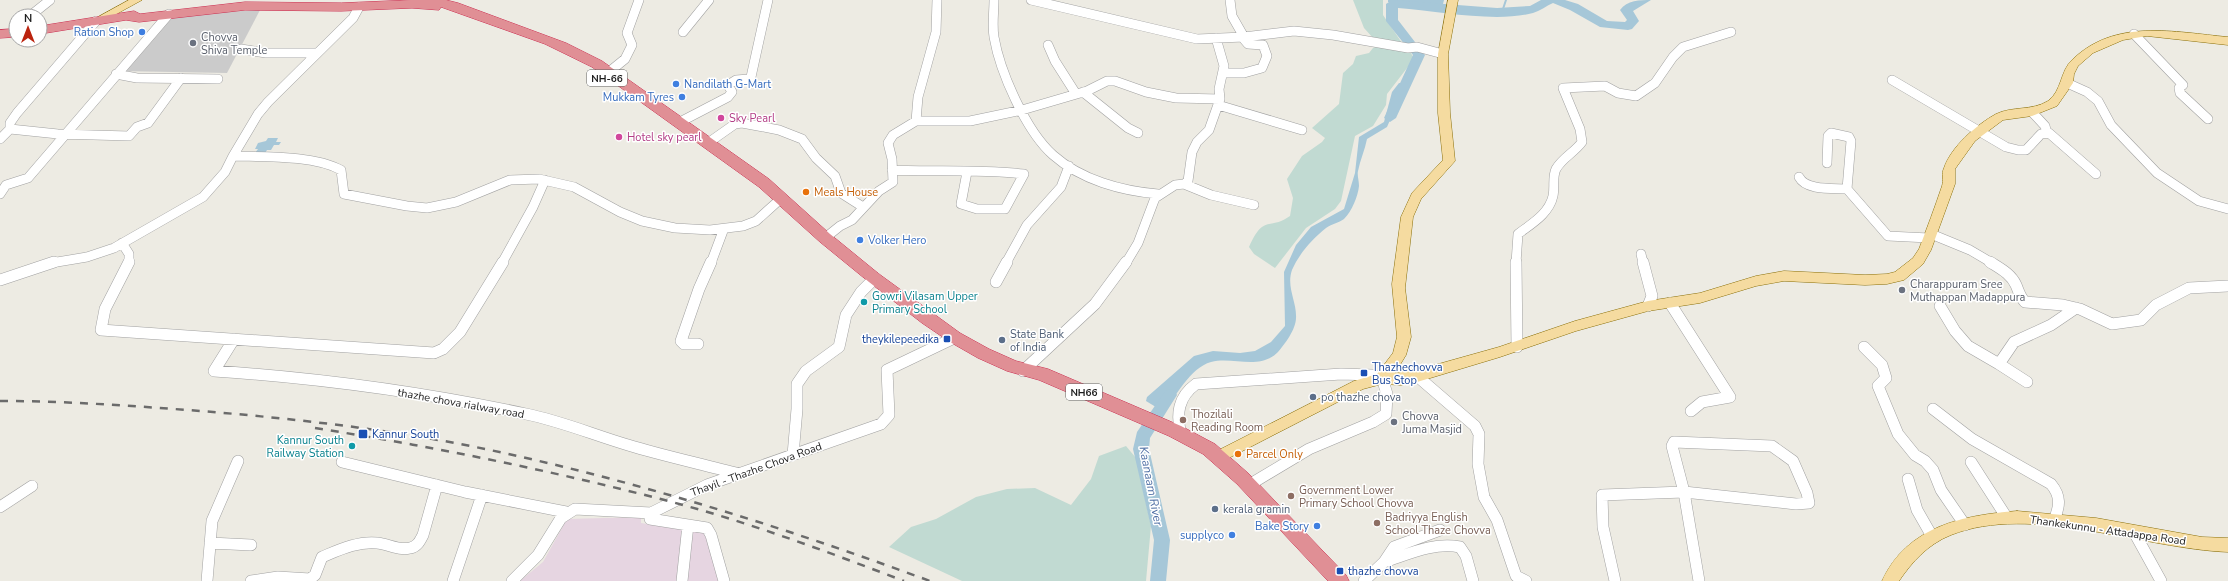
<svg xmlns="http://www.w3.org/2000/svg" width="2228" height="581" viewBox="0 0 2228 581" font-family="'Nunito Sans',sans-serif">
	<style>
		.industrial { fill: #e6d5e1 }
		.religious { fill: #cbcbcb }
		.wetland { fill: #c1dad2 }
		.water { fill: #a6c7d8 }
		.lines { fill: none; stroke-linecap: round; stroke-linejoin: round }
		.stream { stroke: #a6c7d8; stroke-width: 2 }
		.river { fill: #a6c7d8; fill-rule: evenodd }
		.minor-far1-casing { stroke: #a1a1a1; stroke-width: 10 }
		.minor-casing { stroke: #a1a1a1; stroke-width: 12 }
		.major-casing { stroke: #8b700a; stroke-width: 1 }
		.highway-casing { stroke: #cb3052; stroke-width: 1 }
		.minor-far1 { stroke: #fff; stroke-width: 9 }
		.minor { stroke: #fff; stroke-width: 11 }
		.major { fill: #f5dba0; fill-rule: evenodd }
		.highway { fill: #e08f95; fill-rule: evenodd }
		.rail { stroke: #6b6b6b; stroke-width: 2.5; stroke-dasharray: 8 8; stroke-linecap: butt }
		.shop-dot { fill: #3f7fe0; stroke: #fff; stroke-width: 1.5 }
		.worship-dot { fill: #6b7280; stroke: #fff; stroke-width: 1.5 }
		.hotel-dot { fill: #d1479c; stroke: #fff; stroke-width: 1.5 }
		.food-dot { fill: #e8710a; stroke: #fff; stroke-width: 1.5 }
		.culture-dot { fill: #0f9aa8; stroke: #fff; stroke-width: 1.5 }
		.transit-dot { fill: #1a4fb4; stroke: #fff; stroke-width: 1.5 }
		.service-dot { fill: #5c6f8a; stroke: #fff; stroke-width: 1.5 }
		.education-dot { fill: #8d6e63; stroke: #fff; stroke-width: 1.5 }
		.labels { text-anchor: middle; stroke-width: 3; stroke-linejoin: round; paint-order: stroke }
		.shield { fill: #fff; stroke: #616161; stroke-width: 1 }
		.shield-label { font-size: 10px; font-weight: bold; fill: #1d1d1d }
		.shop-label { font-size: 11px; fill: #366cbe; stroke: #fff; text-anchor: end }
		.worship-label { font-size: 11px; fill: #5b616d; stroke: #fff; text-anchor: start }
		.hotel-label { font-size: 11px; fill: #b23c85; stroke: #fff; text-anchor: start }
		.food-label { font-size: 11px; fill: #c56008; stroke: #fff; text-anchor: start }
		.culture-label { font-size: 11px; fill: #0d838f; stroke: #fff; text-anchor: start }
		.service-label { font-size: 11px; fill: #4e5e75; stroke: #fff; text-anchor: start }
		.transit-label { font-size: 11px; fill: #164399; stroke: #fff; text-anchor: start }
		.street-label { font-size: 11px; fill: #1d1d1d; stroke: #fff }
		.education-label { font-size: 11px; fill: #785e54; stroke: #fff; text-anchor: start }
		.water-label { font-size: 12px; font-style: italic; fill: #5070a5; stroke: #fff }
	</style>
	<rect width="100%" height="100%" fill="#edebe3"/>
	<path class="industrial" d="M641 517V523L709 533 720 581H520L543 562 567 519Z"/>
	<path class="religious" d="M260 10 227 73 119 71 168 15Z"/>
	<path class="wetland" d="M1353 0H1383V15L1402 43 1374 39 1364 28Z
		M1379 46 1411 53 1414 59 1387 94 1386 105 1373 126 1355 136 1341 201 1335 209 1306 228 1275 268 1254 254 1249 247C1264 213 1269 231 1290 216L1293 198 1287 179 1302 156 1322 142 1325 138 1312 128 1339 104 1343 73 1353 64 1356 56 1369 53 1373 48Z
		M1126 446 1136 458 1151 526 1146 581H962L889 547 911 527 936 519 976 497 1007 489 1035 488 1071 505 1091 479 1099 456Z"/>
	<path class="water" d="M1388 0H1444L1442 8 1388 2Z
		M1399 83 1410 84 1403 90 1387 127 1367 139C1365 150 1360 160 1358 171 1357 175 1359 181 1359 186 1358 196 1352 211 1344 219 1339 223 1331 224 1326 228 1312 239 1299 254 1292 270 1286 287 1297 302 1296 318 1296 329 1285 344 1278 352 1259 371 1233 356 1211 362 1190 368 1176 396 1164 412L1146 401 1147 397 1194 356 1213 351 1240 353 1255 351 1271 342 1285 326 1284 272 1296 245 1311 227 1344 209 1355 173 1359 137 1384 122 1392 92Z
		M268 138H278L276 142H281L279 145H274L271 150H267L265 153H255L258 149H255L258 143 266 141Z"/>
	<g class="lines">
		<path class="stream" d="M1396 0 1397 5
			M1502 12 1506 0"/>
		<path class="river" d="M1392 0 1497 8 1530 6 1541 0H1565L1578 4 1607 21 1625 22 1627 20 1620 10C1627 0 1640 0 1651 0L1633 11 1639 21 1632 29 1628 30 1600 27 1570 10 1553 3C1546 6 1540 11 1533 13 1495 23 1438 11 1398 8V20L1425 55 1396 118 1390 122 1384 118 1413 55 1386 21V4Z
			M1170 389 1175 391 1177 395 1150 438 1149 449 1170 540 1166 581H1150L1154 540 1133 449 1137 432 1165 391Z"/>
		<defs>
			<path id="minor-far1" d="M994 0C994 12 992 25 994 37 1000 72 1026 131 1053 155 1081 180 1122 191 1158 194
				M1031 0 1197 39 1244 37 1232 16 1230 0
				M359 7 353 18 268 102 258 114 233 156C264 157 314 155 341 170L344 194 407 206 427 208 456 202 510 180 539 179 574 187 620 212 642 221 675 228 710 230 743 226 756 221 776 203
				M30 16 50 0
				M96 21 17 113 10 123V129L58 134 129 136 137 127 148 123 181 78
				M683 32 709 0
				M2134 34 2183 85 2179 88 2180 93 2208 119
				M1244 37 1294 31 1333 35 1408 48 1417 47 1443 54
				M1048 45 1055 61 1076 94
				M241 49 266 53H316
				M609 72 625 59 632 45 627 33 639 0
				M1223 73H1244L1262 68 1267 56 1263 45 1248 44 1242 37
				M116 74 137 78 218 79
				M1892 80 2006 147 2018 150H2026L2041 134 2049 133 2096 174
				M2067 83 2087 92 2098 101 2111 125 2157 173 2199 201 2228 209
				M1083 92 1128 128 1138 133
				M1218 105 1302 130
				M2032 112 2045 126 2047 133
				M916 121H970L1022 110 1087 91 1107 81H1115L1146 92 1176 98 1220 99
				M680 122 728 97 732 92 728 85 736 80 749 79 751 77 768 0
				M0 139 10 129
				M708 143 735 124 742 123 779 130 802 139 816 158 835 176 841 193 863 207
				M1827 163 1828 136 1831 133 1849 137 1851 141 1847 189 1888 236 1929 238
				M892 170C936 172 980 169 1024 174L1005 209H977L961 204 967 172
				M1799 177C1806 191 1834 188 1847 189
				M1184 184 1211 195 1254 205
				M0 194 6 185 28 178 169 14
				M1931 234 1970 250 1992 263
				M825 238 840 226 852 220 879 191 893 182 892 159 888 143 893 135 916 121 918 97 936 32 937 0
				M122 243 129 254V263
				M1641 254 1643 263
				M51 263 87 257 114 248 203 197 225 172 233 156
				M502 263 533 207 545 180
				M711 263 723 231
				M1006 263 1027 225 1061 187 1069 166
				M1126 263 1138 243 1155 198 1175 185 1184 184 1188 181 1192 152 1197 142 1209 130 1220 99 1219 89 1224 66 1216 38
				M1516 263 1518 234C1531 224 1549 214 1553 196 1555 187 1552 177 1556 169 1562 158 1575 152 1582 142L1580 129 1563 88 1605 86 1618 93 1636 96 1655 83 1673 57 1683 47 1731 32"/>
			<path id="minor" d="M129 262 105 309 101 330 434 353 443 349 460 332 503 262
				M1516 262 1517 347
				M1643 262 1652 296 1648 306
				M1990 262C2001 269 2011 274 2016 285 2019 292 2020 297 2025 302L2063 305 2080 309 2112 324 2141 320 2156 305 2189 288 2228 286
				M0 280 54 262
				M996 282 1007 262
				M1670 303 1730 397 1702 402 1691 411
				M1940 306 1955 331 1968 346 1999 364 2014 342 2051 325 2076 308
				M234 339 214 371C319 378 423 392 526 414 561 421 594 435 628 445 664 456 702 464 739 474
				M698 344H684L681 341 699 289 711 262
				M1864 347 1882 365 1886 378 1878 386 1898 434 1915 455 1925 461 1933 470 1941 490 1965 525
				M1999 364 2027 382
				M1023 371 1095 304 1126 262
				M1417 376 1475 426 1479 434 1478 464 1484 497 1497 520 1516 576 1526 581
				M1933 409 1972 439 2051 484C2061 496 2060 506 2054 520
				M1181 435C1176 414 1178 397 1196 384L1341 374 1372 375 1382 378 1387 394 1386 414 1373 422 1309 449 1249 485
				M1674 442 1772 446 1793 461 1807 493 1809 503 1796 504 1684 492 1672 446Z
				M793 455 797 409V384L806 371 839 347 846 315 861 292 875 278
				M342 462 465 492 566 512
				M1971 462 2007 518
				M1908 479 1917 510 1933 538
				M1684 492 1699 581
				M0 507 32 486
				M651 513 650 519 707 528 711 535 724 581
				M2134 532 2161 581
				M210 543 251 545
				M1384 562C1409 554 1433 542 1460 547L1466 556 1473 581
				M207 581 212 521 238 461
				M251 581 278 577 310 579 315 575 322 557C339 550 358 541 377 543 388 544 399 551 410 548 417 547 420 541 423 535L437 485
				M453 581 482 495
				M512 581 538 555 561 518 575 509 651 513 707 485 881 424 889 415 887 370 954 338
				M682 581 688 525
				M1364 581 1384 562 1394 547 1440 530
				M1615 581 1603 527 1602 495 1684 492"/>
			<path id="major" d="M129 0H142L100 23 96 24 91 21Z
				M1448 0H1458L1448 54 1450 113 1455 161 1421 199 1413 217 1405 288 1411 337 1406 355 1395 373 1417 370 1499 347 1575 321 1648 301 1700 293 1756 276 1784 271 1865 275 1887 274 1895 272 1913 258 1919 249C1927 228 1935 207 1942 186 1944 180 1941 174 1944 168 1951 147 1976 125 1996 114 2012 106 2032 111 2048 101 2062 91 2060 71 2072 60 2115 18 2174 32 2228 37V45L2147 36 2123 40 2093 53 2078 66 2074 74 2073 83 2057 106 2032 116 2003 120 1975 141 1955 169V184L1931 250 1923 264 1904 280 1887 284 1865 285 1784 281 1756 286 1700 303 1648 311 1576 331 1500 357 1417 382 1401 385 1382 384 1363 389 1223 461 1218 463 1213 461 1211 457 1213 453 1354 381 1377 374 1393 353 1397 337 1392 284 1401 217 1412 193 1443 160 1438 113V54Z
				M2017 511 2096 518 2202 537 2228 538V552C2144 549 2031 503 1951 535 1928 544 1912 562 1899 581H1882C1907 526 1964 515 2017 511Z"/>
			<path id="highway" d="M412 0H446L458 3 566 43 602 61 769 179 830 234 879 274 960 333 989 349 1016 361 1048 369 1181 426 1215 444 1249 474 1346 575 1349 581H1328L1237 484 1203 454 1169 436 1039 380 1007 371 978 358 950 342 922 323 869 282 820 242 759 187 592 67 545 44 441 7 439 10 412 8 341 11 245 10 139 22 126 20 40 34V26L134 11 140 14 245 2 341 3Z
				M16 29V37L0 38V30Z"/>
		</defs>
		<use href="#minor-far1" class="minor-far1-casing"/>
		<use href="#minor" class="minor-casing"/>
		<use href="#major" class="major-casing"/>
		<use href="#highway" class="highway-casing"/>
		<use href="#minor-far1" class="minor-far1"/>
		<use href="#minor" class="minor"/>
		<use href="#major" class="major"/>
		<use href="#highway" class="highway"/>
		<path class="rail" d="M0 401C67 401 134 406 201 411 298 419 395 430 490 450 640 482 786 528 930 581
			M315 428C435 447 554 471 672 502 751 523 828 552 904 581"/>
	</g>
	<g class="shop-dot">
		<circle cx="142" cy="32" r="4"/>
		<circle cx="676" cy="84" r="4"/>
		<circle cx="682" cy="97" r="4"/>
		<circle cx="860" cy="240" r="4"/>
		<circle cx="1317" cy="526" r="4"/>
		<circle cx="1232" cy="535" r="4"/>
	</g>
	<g class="worship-dot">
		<circle cx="193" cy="43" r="4"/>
		<circle cx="1902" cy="290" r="4"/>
		<circle cx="1394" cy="422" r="4"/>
	</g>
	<g class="hotel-dot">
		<circle cx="721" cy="118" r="4"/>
		<circle cx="619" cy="137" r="4"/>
	</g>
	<g class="food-dot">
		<circle cx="806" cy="192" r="4"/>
		<circle cx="1238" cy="454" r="4"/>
	</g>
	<g class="culture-dot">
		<circle cx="864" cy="302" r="4"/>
		<circle cx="352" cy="446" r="4"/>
	</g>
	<g class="transit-dot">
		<rect x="943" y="335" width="8" height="8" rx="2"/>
		<rect x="1360" y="369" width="8" height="8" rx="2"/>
		<rect x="358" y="429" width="10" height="10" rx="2"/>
		<rect x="1336" y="567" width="8" height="8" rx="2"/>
	</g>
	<g class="service-dot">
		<circle cx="1002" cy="340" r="4"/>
		<circle cx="1313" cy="397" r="4"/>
		<circle cx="1215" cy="509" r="4"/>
	</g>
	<g class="education-dot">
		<circle cx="1183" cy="420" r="4"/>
		<circle cx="1291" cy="496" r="4"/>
		<circle cx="1377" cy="523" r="4"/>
	</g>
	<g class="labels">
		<g class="shield">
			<rect x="587" y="70" width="40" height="16" rx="3"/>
			<rect x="1066" y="384" width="36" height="16" rx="3"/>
		</g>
		<g class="shield-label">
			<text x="607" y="82">NH-66</text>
			<text x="1084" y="396">NH66</text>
		</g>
		<g class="shop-label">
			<text x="134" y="36">Ration Shop</text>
			<text x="684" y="88" text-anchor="start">Nandilath G-Mart</text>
			<text x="674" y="101">Mukkam Tyres</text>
			<text x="868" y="244" text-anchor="start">Volker Hero</text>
			<text x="1309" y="530">Bake Story</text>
			<text x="1224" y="539">supplyco</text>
		</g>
		<g class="worship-label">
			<text x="201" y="41">Chovva<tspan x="201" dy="13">Shiva Temple</tspan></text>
			<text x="1910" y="288">Charappuram Sree<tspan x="1910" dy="13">Muthappan Madappura</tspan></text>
			<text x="1402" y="420">Chovva<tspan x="1402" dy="13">Juma Masjid</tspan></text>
		</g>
		<g class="hotel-label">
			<text x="729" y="122">Sky Pearl</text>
			<text x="627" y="141">Hotel sky pearl</text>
		</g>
		<g class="food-label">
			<text x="814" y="196">Meals House</text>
			<text x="1246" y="458">Parcel Only</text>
		</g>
		<g class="culture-label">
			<text x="872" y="300">Gowri Vilasam Upper<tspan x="872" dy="13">Primary School</tspan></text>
			<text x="344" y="444" text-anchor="end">Kannur South<tspan x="344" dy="13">Railway Station</tspan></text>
		</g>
		<g class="service-label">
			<text x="1010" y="338">State Bank<tspan x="1010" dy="13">of India</tspan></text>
			<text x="1321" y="401">po thazhe chova</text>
			<text x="1223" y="513">kerala gramin</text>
		</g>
		<g class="transit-label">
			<text x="939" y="343" text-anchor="end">theykilepeedika</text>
			<text x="1372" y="371">Thazhechovva<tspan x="1372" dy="13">Bus Stop</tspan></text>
			<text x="372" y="438">Kannur South</text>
			<text x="1348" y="575">thazhe chovva</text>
		</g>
		<g class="street-label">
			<text transform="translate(461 403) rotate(10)" y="4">thazhe chova rialway road</text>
			<text transform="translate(756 469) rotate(-20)" y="4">Thayil - Thazhe Chova Road</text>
			<text transform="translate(2108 530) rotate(8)" y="4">Thankekunnu - Attadappa Road</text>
		</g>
		<g class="education-label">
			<text x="1191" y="418">Thozilali<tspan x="1191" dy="13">Reading Room</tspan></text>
			<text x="1299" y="494">Government Lower<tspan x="1299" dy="13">Primary School Chovva</tspan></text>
			<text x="1385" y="521">Badriyya English<tspan x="1385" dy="13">School Thaze Chovva</tspan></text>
		</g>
		<g class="water-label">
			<text transform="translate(1151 486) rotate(79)" y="4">Kaanaam River</text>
		</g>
	</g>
	<g transform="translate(28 28)"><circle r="19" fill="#ffffff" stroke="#a5a5a5"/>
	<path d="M0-3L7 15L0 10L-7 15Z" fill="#bb230e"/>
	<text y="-6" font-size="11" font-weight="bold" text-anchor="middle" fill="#1d1d1d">N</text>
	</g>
</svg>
